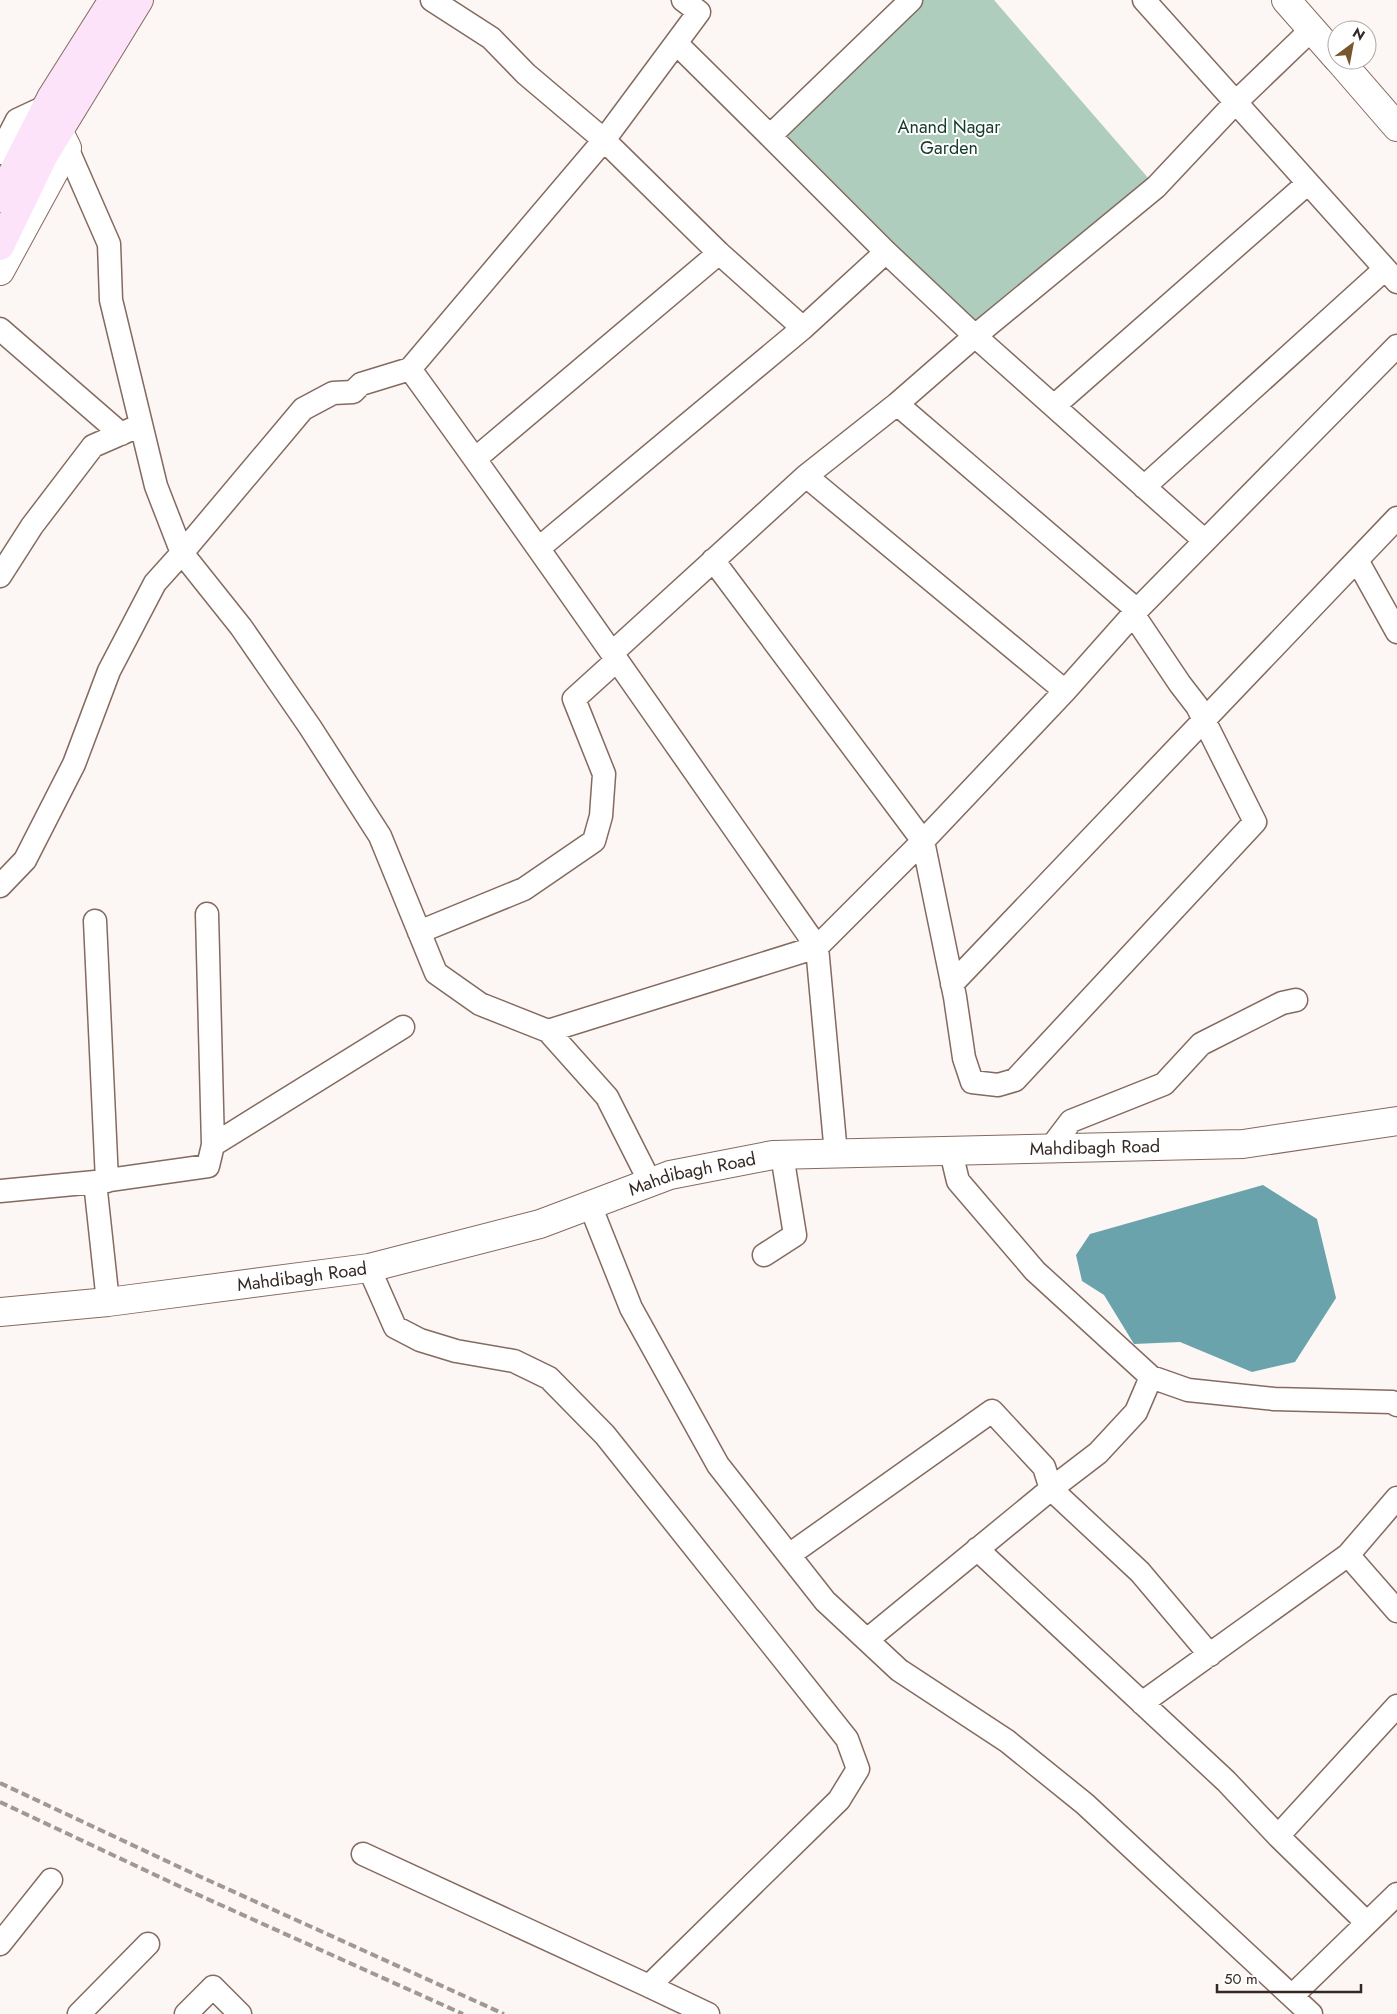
<svg xmlns="http://www.w3.org/2000/svg" width="1397" height="2014" viewBox="0 0 1397 2014" font-family="Jost,sans-serif">
	<style>
		.green { fill: #afcdbd }
		.water { fill: #6ba3ac }
		.lines { fill: none; stroke-linecap: round; stroke-linejoin: round }
		.minor-casing { stroke: #846a5f; stroke-width: 25 }
		.tertiary-casing { stroke: #846a5f; stroke-width: 30 }
		.secondary-casing { stroke: #846a5f; stroke-width: 30 }
		.minor { stroke: #fff; stroke-width: 22 }
		.tertiary { stroke: #fff; stroke-width: 28 }
		.secondary { stroke: #fde3f9; stroke-width: 28 }
		.rail { stroke: #a19895; stroke-width: 4; stroke-dasharray: 8 4; stroke-linecap: butt }
		.labels { text-anchor: middle; stroke-width: 4; stroke-linejoin: round; paint-order: stroke }
		.park-label { font-size: 18px; fill: #143b2b; stroke: #fff }
		.street-label { font-size: 18px; fill: #332823; stroke: #fff }
	</style>
	<rect width="100%" height="100%" fill="#fcf6f4"/>
	<path class="green" d="M911 0H994L1156 187 975 336 770 136Z"/>
	<path class="water" d="M1263 1185 1317 1219 1336 1298 1295 1362 1252 1372 1180 1342 1134 1344 1104 1295 1082 1281 1076 1255 1090 1234Z"/>
	<g class="lines">
		<defs>
			<path id="minor" d="M432 0 491 38 526 74 604 140 719 253 803 328 539 548
				M911 0 770 136 886 252 975 336 1156 187 1236 102 1312 29
				M1144 0 1397 282
				M676 43 770 136
				M0 153 17 120 47 106
				M803 328 886 252
				M0 329 121 434
				M410 369 361 384 353 392 333 393 303 409 182 553 241 627 310 727 380 836 436 973 480 1004 548 1031
				M897 404 975 336 1205 541
				M1054 406 1308 183
				M475 459 719 253
				M806 476 897 404 1137 610
				M1144 487 1385 269
				M713 560 923 841 955 997 964 1058 972 1082 998 1085 1015 1080 1255 822 1197 706 1180 684 1133 614
				M1357 560 1397 632
				M0 576 32 526 93 446 141 425
				M612 653 806 476 1065 691 923 841 817 947C682 754 549 560 410 369L604 140 699 12 683 0
				M1065 691 1137 610 1397 346
				M0 886 25 860 74 764 109 671 155 583 182 553 156 486 111 300 109 244 67 148
				M95 921 107 1181
				M419 932 524 889 594 841 601 816 604 774 574 699 617 660
				M952 984 1397 518
				M213 1145 403 1027
				M1049 1150 1071 1121 1164 1084 1201 1044 1282 1003 1296 1000
				M95 1182 208 1166 213 1145 207 914
				M650 1182 607 1097 548 1031 817 947 836 1154
				M0 1191 95 1182 108 1302
				M590 1205 631 1308 718 1465 825 1601 899 1670 1007 1741 1085 1804 1311 2014
				M764 1255 795 1235 782 1155
				M369 1268 395 1327 420 1340 456 1351 514 1361 549 1378 605 1435 847 1739 858 1769 839 1800 649 1986 708 2014
				M1151 1377 1188 1390 1274 1399 1392 1402 1397 1405
				M977 1549 1226 1781 1278 1836 1367 1923
				M789 1555 992 1411 1044 1467 1051 1489 1140 1572 1210 1655
				M1348 1555 1397 1498
				M867 1640 1051 1489 1098 1453 1136 1412 1151 1377 1035 1271 958 1181 951 1152
				M1142 1703 1348 1555 1397 1611
				M1278 1836 1397 1706
				M363 1854 649 1986
				M0 1944 51 1880
				M1292 1996 1397 1894
				M79 2014 148 1944
				M186 2014 213 1987 240 2014"/>
			<g id="tertiary">
				<path d="M1286 0 1337 58"/>
				<path d="M1339 60 1397 127"/>
				<path d="M0 271 67 148 58 130"/>
				<path id="s1" d="M0 1312 108 1302 369 1268 540 1224 670 1175 773 1155 1243 1144 1397 1121"/>
			</g>
			<path id="secondary" d="M0 198 51 98 113 0
				M0 246 44 155 139 0"/>
		</defs>
		<use href="#minor" class="minor-casing"/>
		<use href="#tertiary" class="tertiary-casing"/>
		<use href="#secondary" class="secondary-casing"/>
		<use href="#minor" class="minor"/>
		<use href="#tertiary" class="tertiary"/>
		<use href="#secondary" class="secondary"/>
		<path class="rail" d="M0 1783 190 1872 504 2014
			M0 1802 183 1888 463 2014"/>
	</g>
	<g class="labels">
		<g class="park-label">
			<text x="949" y="133">Anand Nagar<tspan x="949" dy="21">Garden</tspan></text>
		</g>
		<g class="street-label">
			<text dy="6" stroke="none"><textPath href="#s1" startOffset="1114">Mahdibagh Road</textPath></text>
			<text dy="6" stroke="none"><textPath href="#s1" startOffset="709">Mahdibagh Road</textPath></text>
			<text dy="6" stroke="none"><textPath href="#s1" startOffset="304">Mahdibagh Road</textPath></text>
		</g>
	</g>
	<g transform="translate(1352 45) rotate(32)"><circle r="24" fill="#ffffff" stroke="#ada9a7"/>
	<path d="M0-4L9 19L0 12L-9 19Z" fill="#77572d"/>
	<text y="-8" font-size="14" font-weight="bold" text-anchor="middle" fill="#332823">N</text>
	</g>
	<path d="M1217 1984v8h144v-8" fill="none" stroke="#332823" stroke-width="2.5"/>
	<text x="1224" y="1984" font-size="15" fill="#332823" stroke="#ffffff" stroke-width="4" paint-order="stroke">50 m</text>
</svg>
